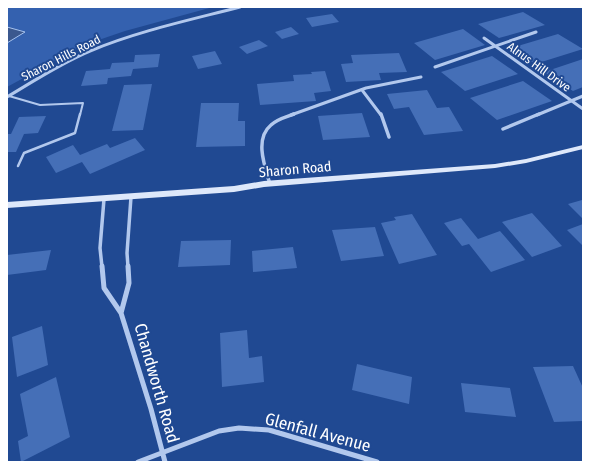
<svg xmlns="http://www.w3.org/2000/svg" width="590" height="469" viewBox="0 0 590 469" font-family="'Fira Sans Condensed',sans-serif">
	<style>
		.green { fill: #3461af }
		.water { fill: #3b588e; stroke: #a6c2ee }
		.building { fill: #456fb7 }
		.lines { fill: none; stroke-linecap: round; stroke-linejoin: round }
		.service-far1 { stroke: #b2c8ed; stroke-width: 2 }
		.service { stroke: #b2c8ed; stroke-width: 2.5 }
		.minor-far2 { stroke: #b2c8ed; stroke-width: 3 }
		.minor-far1 { stroke: #b2c8ed; stroke-width: 3.5 }
		.minor { stroke: #b2c8ed; stroke-width: 5 }
		.secondary { fill: #dee8fa; fill-rule: evenodd }
		.labels { text-anchor: middle; stroke-width: 4; stroke-linejoin: round; paint-order: stroke }
		.far-street-label { font-size: 12px; fill: #fff; stroke: #204992 }
		.street-label { font-size: 14px; fill: #fff; stroke: #204992 }
		.near-street-label { font-size: 17px; fill: #fff; stroke: #204992 }
	</style>
	<rect width="100%" height="100%" fill="#204992"/>
	<path class="green" d="M7 7H213L125 31 84 45 7 87Z"/>
	<path class="water" d="M7 27 25 32 7 43Z"/>
	<path class="building" d="M523 12 545 25 499 38 478 24Z
		M332 14 339 22 312 27 306 18Z
		M291 27 299 34 282 39 275 32Z
		M463 29 485 45 435 60 414 43Z
		M558 34 583 49 535 64 511 48Z
		M259 40 268 46 247 54 239 47Z
		M215 51 222 64 198 69 192 56Z
		M399 53 407 72 379 73 381 80 346 82 341 64 353 63 351 55Z
		M160 54 158 67 133 69 131 76 108 78 107 84 81 86 86 71 110 69 112 63 134 62 135 55Z
		M492 56 518 74 465 91 441 72Z
		M583 59V87L573 91 544 72Z
		M325 71 331 91 314 93 316 101 260 105 257 84 294 81 293 75 312 74 311 72Z
		M523 81 552 101 497 120 470 98Z
		M152 84 143 130 112 131 124 85Z
		M427 90 437 108 449 107 463 131 424 135 409 107 394 109 387 94Z
		M201 103H239L238 121H245V146L196 147Z
		M362 113 370 137 323 140 318 116Z
		M46 116 38 133 24 134 16 152H7V134H11L19 117Z
		M135 138 145 150 90 174 82 162 56 173 46 157 73 145 80 155 107 144 110 148Z
		M582 200 583 201V219L568 204Z
		M532 213 562 246 532 257 502 222Z
		M412 214 437 255 399 264 381 223 396 220 394 217Z
		M461 218 478 239 500 231 525 260 491 272 469 244 462 246 444 223Z
		M583 224V246L567 230Z
		M375 227 384 256 341 261 332 230Z
		M231 240 230 265 178 267 181 241Z
		M293 247 297 268 253 272 252 251Z
		M51 250 46 270 7 275V255Z
		M42 326 48 365 17 377 12 337Z
		M247 330 249 358 262 356 264 382 222 387 220 333Z
		M357 364 412 377 409 404 352 390Z
		M573 366 583 388V421L554 422 533 367Z
		M56 377 70 437 21 462 18 441 28 436 20 394Z
		M461 383 510 388 516 417 465 412Z"/>
	<g class="lines">
		<path class="service-far1" d="M9 96 40 105 83 103 80 115"/>
		<path class="service" d="M18 166 24 153 75 133 80 114"/>
		<path class="minor-far2" d="M484 38 583 109
			M435 67 536 32
			M362 90 381 115
			M7 97C34 81 61 63 90 51 138 31 190 20 240 7
			M291 115 366 88 421 77
			M537 115 583 96"/>
		<path class="minor-far1" d="M381 114 389 137
			M503 129 539 114
			M270 184C265 167 254 139 271 125 277 119 286 117 294 114
			M102 267 100 248 104 199
			M128 267 127 253 131 197"/>
		<path class="minor" d="M102 266 104 288 121 313 129 283 128 266
			M121 313 151 409 165 462
			M138 462 219 431 239 428 269 430 377 462"/>
		<path class="secondary" d="M583 145V149L526 163 495 168 264 187 234 192 7 208V202L234 186 264 181 495 164 526 159Z"/>
	</g>
	<g class="labels">
		<g class="far-street-label">
			<text transform="translate(61 58) rotate(-27)" y="4">Sharon Hills Road</text>
			<text transform="translate(539 67) rotate(36)" y="4">Alnus Hill Drive</text>
		</g>
		<g class="street-label">
			<text transform="translate(295 169) rotate(-5)" y="5">Sharon Road</text>
		</g>
		<g class="near-street-label">
			<text transform="translate(157 383) rotate(74)" y="6">Chandworth Road</text>
			<text transform="translate(318 432) rotate(15)" y="6">Glenfall Avenue</text>
		</g>
	</g>
	<rect width="590" height="469" fill="none" stroke="#ffffff" stroke-width="16"/>
</svg>
